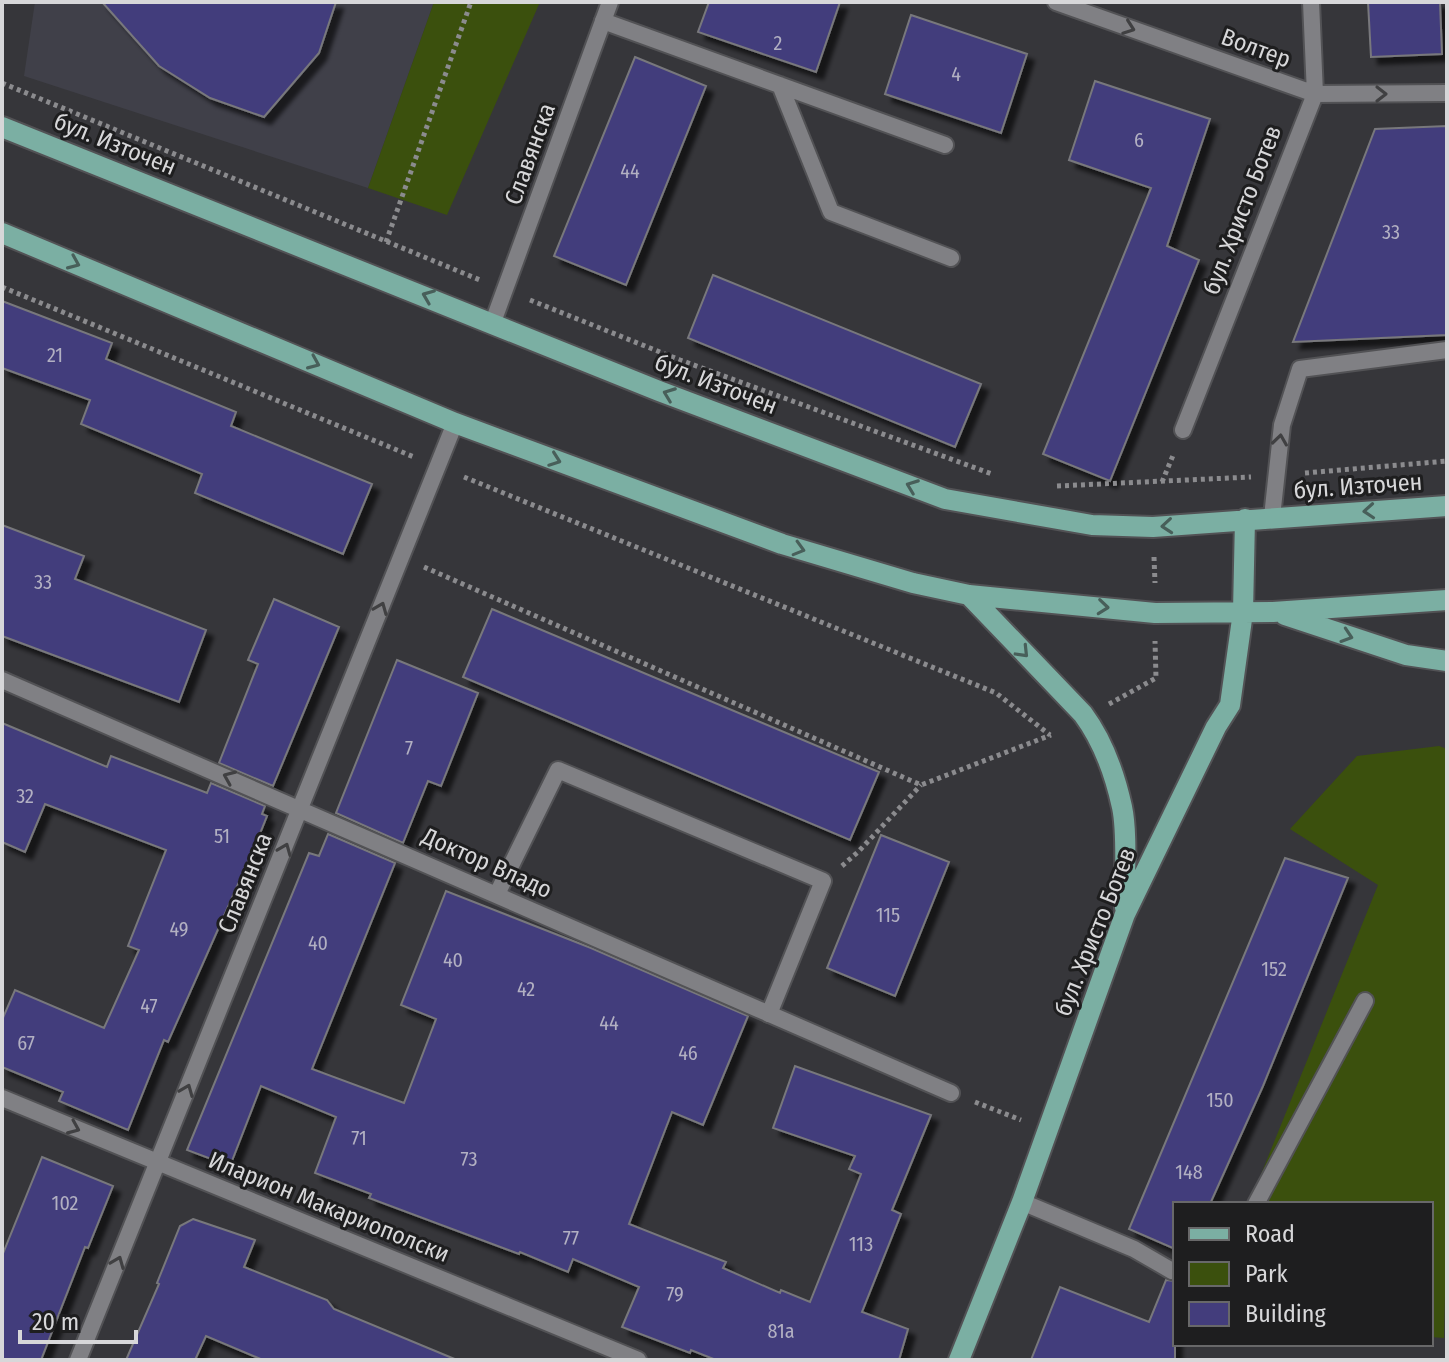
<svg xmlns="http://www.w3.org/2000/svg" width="1449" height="1362" viewBox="0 0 1449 1362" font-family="'Fira Sans Condensed',sans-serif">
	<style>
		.built { fill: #404049 }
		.green { fill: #3b500d }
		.building { fill: #433d7c; stroke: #78787c; stroke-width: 2; filter: url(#shadow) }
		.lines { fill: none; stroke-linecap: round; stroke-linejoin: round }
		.lane-casing { stroke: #525255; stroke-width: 20 }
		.street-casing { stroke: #525255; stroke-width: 20 }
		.primary-casing { stroke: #525255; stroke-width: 24 }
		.path { stroke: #8b8b8e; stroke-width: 5; stroke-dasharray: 4 4; stroke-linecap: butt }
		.lane { stroke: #808084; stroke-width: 16 }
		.street { stroke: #808084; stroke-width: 16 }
		.primary { stroke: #7bafa3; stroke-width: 20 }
		.oneway { stroke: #404042 }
		.oneway2 { stroke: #485f5a }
		.labels { text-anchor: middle; stroke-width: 6; stroke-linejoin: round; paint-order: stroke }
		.number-label { font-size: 20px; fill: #b2b0c2 }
		.street-label { font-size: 24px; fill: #d7d7d9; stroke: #1e1e1f }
	</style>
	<defs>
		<filter id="shadow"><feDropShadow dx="7" dy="7" stdDeviation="2" flood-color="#0009"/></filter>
	</defs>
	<rect width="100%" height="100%" fill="#36363a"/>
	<path class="built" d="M35 2H434L368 188 24 76Z"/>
	<path class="green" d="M434 2H540L447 215 368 188Z
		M1439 746 1447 749V1213L1444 1338 1431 1337V1204H1249L1378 885 1290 829 1357 756Z"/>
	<path class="building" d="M102 2H336L319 53 264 117 210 98 159 66Z
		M709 2H840L816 72 698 32Z
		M1368 2H1440L1442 54 1371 57Z
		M911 15 1027 54 1001 133 885 94Z
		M635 57 706 86 626 285 554 256Z
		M1095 81 1210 119 1167 246 1199 260 1110 481 1043 454 1151 188 1069 160Z
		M1447 126V335L1293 342 1375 129Z
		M713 275 981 384 955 447 688 338Z
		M2 301 112 343 106 359 236 412 231 426 372 484 343 554 195 493 202 474 81 424 90 400 2 368Z
		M2 525 84 556 75 579 206 630 179 702 2 636Z
		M274 599 339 627 273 786 219 763 258 664 248 660Z
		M492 609 879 772 850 840 463 677Z
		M397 660 478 693 441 786 428 781 403 843 336 813Z
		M2 723 107 767 111 756 207 793 211 783 265 806 262 814 267 816 255 846 168 1042 164 1040 128 1130 59 1101 63 1092 2 1067V1020L15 990 104 1028 139 950 128 946 166 850 45 804 25 852 2 842Z
		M328 834 395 863 312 1069 404 1103 436 1019 401 1005 446 891 591 948 748 1016 703 1125 672 1112 629 1224 726 1262 723 1268 780 1293 781 1290 810 1302 861 1174 849 1169 855 1156 773 1128 795 1066 931 1115 892 1210 901 1214 862 1312 908 1329 899 1360H716L691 1350 690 1353 622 1327 639 1287 573 1259 568 1272 520 1252 519 1254 369 1198 371 1194 315 1173 336 1117 261 1086 230 1166 187 1150 309 853 319 856Z
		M881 835 949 862 895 996 827 968Z
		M1285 858 1348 878 1263 1086 1210 1204H1175V1249L1129 1229Z
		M42 1157 113 1186 88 1248 85 1247 41 1360H2V1256Z
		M193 1219 255 1240 244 1267 327 1300 334 1309 457 1360H263L206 1336 195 1360H126L159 1284 157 1283 180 1226Z
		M1166 1280 1175 1281V1360H1031L1060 1287 1149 1322Z"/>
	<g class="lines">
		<defs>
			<path id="lane" d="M603 21 945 145
				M780 85 831 212 951 258
				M1272 517 1282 425 1300 369 1447 350
				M497 894 558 770 823 881 769 1014
				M1022 1202 1134 1249 1172 1271 1175 1269
				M1256 1204 1365 1001"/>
			<path id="street" d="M1056 2 1315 94 1447 93
				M493 322 610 2
				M1183 430 1315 94 1311 2
				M2 680 951 1093
				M2 1098 638 1360
				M78 1360 455 423"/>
			<path id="primary" d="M2 127 659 391 945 499 1092 525 1153 527 1447 506
				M2 233 455 423 782 544 913 583 969 595 1155 613 1273 612 1447 600
				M969 595 1083 714C1103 741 1115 775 1122 807 1128 835 1124 879 1125 908
				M1285 615 1406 655 1447 661
				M959 1360 1022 1202 1125 914 1216 727 1230 705 1243 612 1245 519"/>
		</defs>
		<use href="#lane" class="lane-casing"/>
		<use href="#street" class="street-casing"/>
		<use href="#primary" class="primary-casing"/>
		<path class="path" d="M2 83 480 280
			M386 242 471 2
			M2 287 414 457
			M530 300 680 360 992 474
			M1305 473 1447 461
			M464 477 996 693 1050 735
			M1162 482 1174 453
			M1057 486 1251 477
			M1154 557 1155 583
			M424 567 921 785 1051 735
			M1109 704 1156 678 1155 641
			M842 866 858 852 921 785
			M975 1102 1021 1120"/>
		<use href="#lane" class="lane"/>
		<use href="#street" class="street"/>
		<use href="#primary" class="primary"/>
	</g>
	<defs><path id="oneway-chevron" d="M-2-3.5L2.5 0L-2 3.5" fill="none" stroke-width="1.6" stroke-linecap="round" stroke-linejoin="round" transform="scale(2)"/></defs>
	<g class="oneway">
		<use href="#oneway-chevron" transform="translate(1129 28) rotate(20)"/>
		<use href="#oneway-chevron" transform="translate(1381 94)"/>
		<use href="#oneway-chevron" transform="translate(1280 440) rotate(-82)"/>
		<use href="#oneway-chevron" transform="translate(381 608) rotate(-68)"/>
		<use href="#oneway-chevron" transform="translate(229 777) rotate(-157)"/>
		<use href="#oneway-chevron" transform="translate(285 849) rotate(-68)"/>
		<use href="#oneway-chevron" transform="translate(187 1090) rotate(-68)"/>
		<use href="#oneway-chevron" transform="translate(74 1128) rotate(23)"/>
		<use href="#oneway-chevron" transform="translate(118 1262) rotate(-68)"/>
	</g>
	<g class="oneway2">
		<use href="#oneway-chevron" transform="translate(74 263) rotate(23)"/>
		<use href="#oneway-chevron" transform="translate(428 296) rotate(-158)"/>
		<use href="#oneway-chevron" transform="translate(314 363) rotate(23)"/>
		<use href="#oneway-chevron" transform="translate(669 394) rotate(-159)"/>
		<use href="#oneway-chevron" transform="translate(555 460) rotate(20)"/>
		<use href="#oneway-chevron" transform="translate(912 486) rotate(-159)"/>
		<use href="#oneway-chevron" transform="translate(1369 511) rotate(176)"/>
		<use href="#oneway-chevron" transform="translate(1167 526) rotate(175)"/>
		<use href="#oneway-chevron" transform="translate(799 549) rotate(16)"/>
		<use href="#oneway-chevron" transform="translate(1103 607) rotate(6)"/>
		<use href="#oneway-chevron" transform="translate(1347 636) rotate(18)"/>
		<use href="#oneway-chevron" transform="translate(1023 652) rotate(46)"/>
	</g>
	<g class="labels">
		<g class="number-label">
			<text x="778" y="50">2</text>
			<text x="956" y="81">4</text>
			<text x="1139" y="147">6</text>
			<text x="630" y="178">44</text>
			<text x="1391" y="239">33</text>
			<text x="55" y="362">21</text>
			<text x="43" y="589">33</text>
			<text x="409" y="755">7</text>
			<text x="25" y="803">32</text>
			<text x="222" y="843">51</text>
			<text x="888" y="922">115</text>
			<text x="179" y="936">49</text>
			<text x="318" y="950">40</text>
			<text x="453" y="967">40</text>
			<text x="1274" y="976">152</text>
			<text x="526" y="996">42</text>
			<text x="149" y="1013">47</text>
			<text x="609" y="1030">44</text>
			<text x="26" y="1050">67</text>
			<text x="688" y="1060">46</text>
			<text x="1220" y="1107">150</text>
			<text x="359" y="1145">71</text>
			<text x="469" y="1166">73</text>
			<text x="1189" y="1179">148</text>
			<text x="65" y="1210">102</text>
			<text x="571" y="1245">77</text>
			<text x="861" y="1251">113</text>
			<text x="675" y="1301">79</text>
			<text x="781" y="1338">81a</text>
		</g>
		<g class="street-label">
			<text transform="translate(1256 48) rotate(20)" y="8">Волтер</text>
			<text transform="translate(115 144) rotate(22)" y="8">бул. Източен</text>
			<text transform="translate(530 154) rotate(-70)" y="8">Славянска</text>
			<text transform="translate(1242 210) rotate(-69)" y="8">бул. Христо Ботев</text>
			<text transform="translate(716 384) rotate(21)" y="8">бул. Източен</text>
			<text transform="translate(1358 486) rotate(-4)" y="8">бул. Източен</text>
			<text transform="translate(487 863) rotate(24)" y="8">Доктор Владо</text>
			<text transform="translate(245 883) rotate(-68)" y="8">Славянска</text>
			<text transform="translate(1095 932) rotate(-68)" y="8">бул. Христо Ботев</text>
			<text transform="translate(329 1207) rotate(22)" y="8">Иларион Макариополски</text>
		</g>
	</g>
	<rect width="1449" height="1362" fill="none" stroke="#d7d7d9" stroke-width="8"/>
	<rect x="1173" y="1202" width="260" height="144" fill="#1e1e1f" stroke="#686869" stroke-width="2"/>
	<rect x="1189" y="1228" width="40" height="12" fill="#7bafa3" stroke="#686869" stroke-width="2"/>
	<text x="1245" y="1242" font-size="24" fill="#d7d7d9">Road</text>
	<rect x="1189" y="1262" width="40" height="24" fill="#3b500d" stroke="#686869" stroke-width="2"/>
	<text x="1245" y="1282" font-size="24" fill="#d7d7d9">Park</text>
	<rect x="1189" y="1302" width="40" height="24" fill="#433d7c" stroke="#686869" stroke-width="2"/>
	<text x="1245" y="1322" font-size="24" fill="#d7d7d9">Building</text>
	<path d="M20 1330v12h116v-12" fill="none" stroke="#d7d7d9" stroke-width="4"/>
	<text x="32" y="1330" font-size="24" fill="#d7d7d9" stroke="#1e1e1f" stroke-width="6" paint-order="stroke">20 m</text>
</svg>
